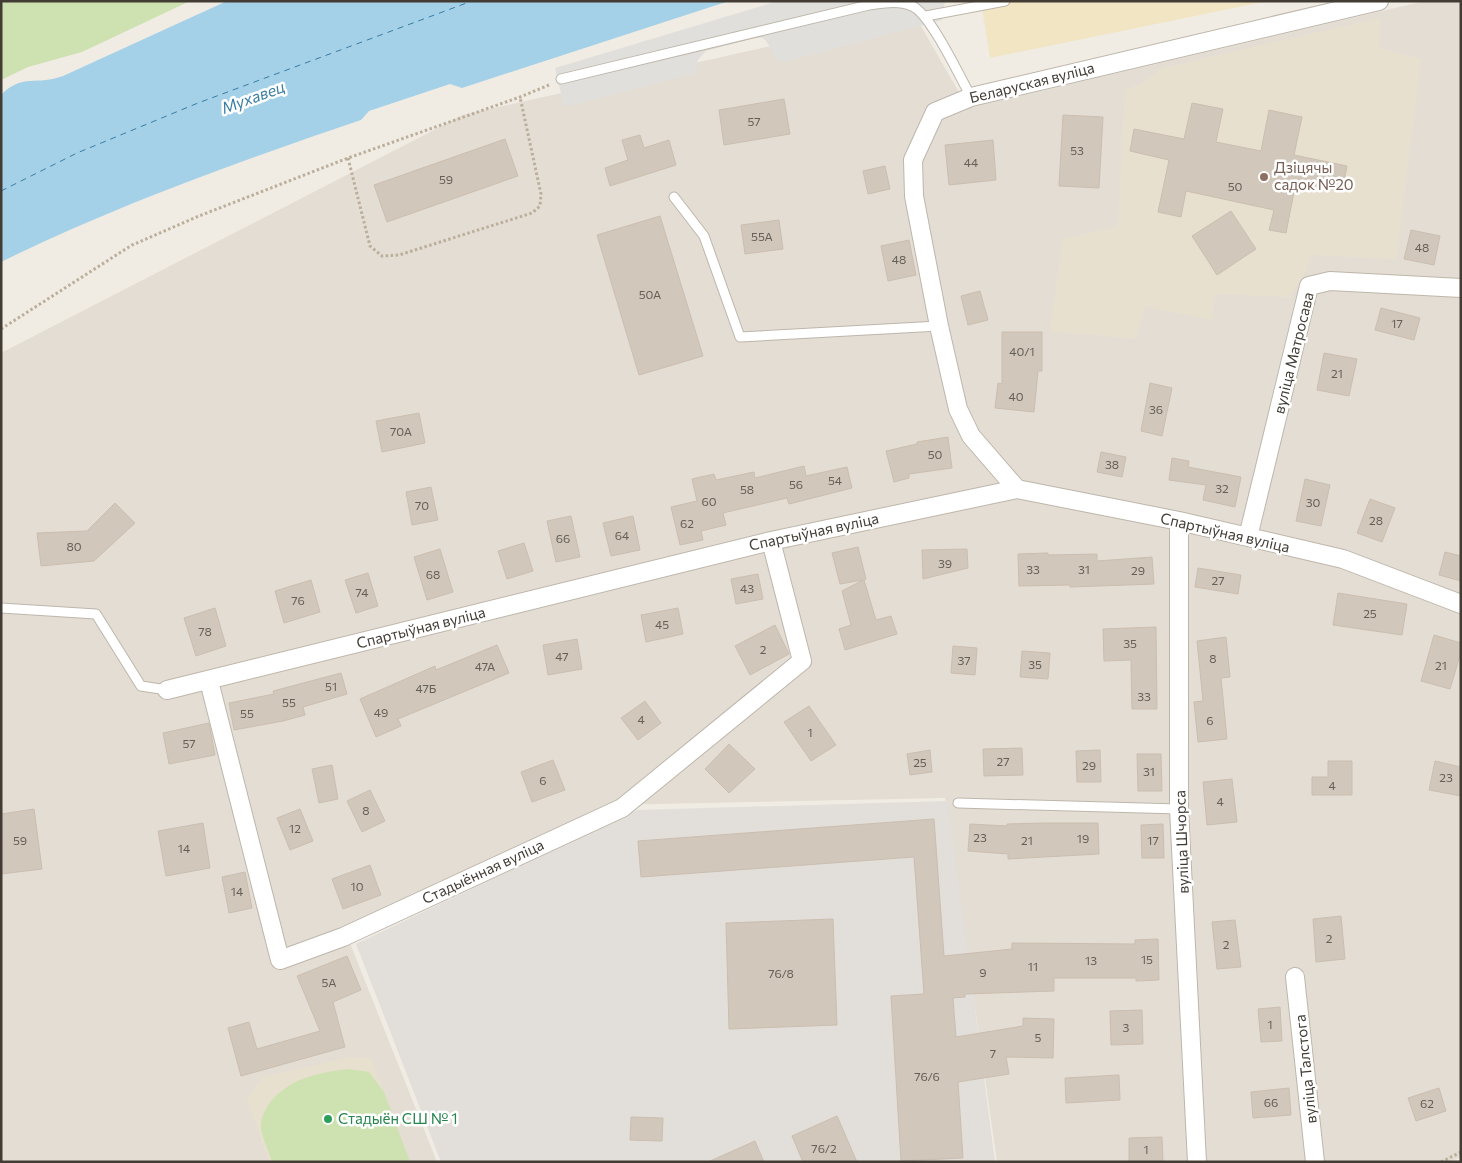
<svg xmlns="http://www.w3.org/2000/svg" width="1462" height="1163" viewBox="0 0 1462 1163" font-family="Commissioner,sans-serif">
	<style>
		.residential { fill: #e4ddd3 }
		.industrial { fill: #e2ded9 }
		.education { fill: #e8e0cf }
		.green { fill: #cee1b0 }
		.sand { fill: #f2e5c3 }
		.parking { fill: #e1dfdc }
		.water { fill: #a5d1e8 }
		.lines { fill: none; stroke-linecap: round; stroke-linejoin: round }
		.ferry { stroke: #397da3; stroke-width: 1; stroke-dasharray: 6 5; stroke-linecap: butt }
		.building { fill: #d1c7bb; stroke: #cbbeaf }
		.lane-casing { stroke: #beb6ab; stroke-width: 11 }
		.street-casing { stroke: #beb6ab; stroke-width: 20 }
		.path { stroke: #bbae9b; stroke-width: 3; stroke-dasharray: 2.5 2.5; stroke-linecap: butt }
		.lane { stroke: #fff; stroke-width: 9 }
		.street { stroke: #fff; stroke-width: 18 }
		.education-dot { fill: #8d6e63; stroke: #fff; stroke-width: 2 }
		.leisure-dot { fill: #2e9e5b; stroke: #fff; stroke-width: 2 }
		.labels { text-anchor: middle; stroke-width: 5; stroke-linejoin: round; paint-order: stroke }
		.number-label { font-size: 12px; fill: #665f56 }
		.street-label { font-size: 15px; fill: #423c35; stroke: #fff }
		.education-label { font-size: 15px; fill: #785e54; stroke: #fff; text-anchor: start }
		.leisure-label { font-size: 15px; fill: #27864d; stroke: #fff; text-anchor: start }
		.water-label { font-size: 16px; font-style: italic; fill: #397da3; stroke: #fff }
	</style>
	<rect width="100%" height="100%" fill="#f0ece4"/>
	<path class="residential" d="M1425 1H1461V1157L1450 1162H997L945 798 610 805 346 933 437 1162H1V353L463 115 914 14 968 108Z"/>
	<path class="industrial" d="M948 801 995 1162H441L356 944 637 810Z"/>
	<path class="education" d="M1380 18 1379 48 1421 59 1396 259 1312 255 1306 271 1290 297 1214 294 1212 320 1145 306 1136 339 1050 331 1063 239 1118 227 1125 90 1143 83 1162 68Z
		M352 1057 371 1058 410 1162H269L247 1099 263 1077Z"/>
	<path class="green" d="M1 1H190L82 52 28 67 1 80Z
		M348 1069 369 1072 384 1092 410 1162H272C269 1151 263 1140 261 1129 260 1120 264 1111 269 1104 289 1078 317 1073 348 1069Z"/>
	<path class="sand" d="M981 1H1268L990 58Z"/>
	<path class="parking" d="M778 1H945L942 20 780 63 766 41 761 37 754 38 706 51 698 60 696 73 564 107 555 68Z"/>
	<path class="water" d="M227 1H729L462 88 450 84 369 111 361 120C240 161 117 205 1 262V95C22 73 37 86 63 76Z"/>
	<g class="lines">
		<path class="ferry" d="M1 191 77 153 198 103 472 1"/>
	</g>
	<path class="building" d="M784 99 790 134 724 145 719 110Z
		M1192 103 1223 109 1216 142 1261 151 1269 110 1302 117 1294 155 1347 166 1342 191 1296 182 1286 233 1269 230 1274 210 1186 191 1181 217 1158 212 1169 160 1130 151 1134 129 1184 139Z
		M1063 115 1103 117 1099 188 1059 186Z
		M640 135 644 148 669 140 676 165 610 186 605 168 628 160 622 140Z
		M505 139 518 176 387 222 374 185Z
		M993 140 996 180 949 185 945 145Z
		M885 166 890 189 868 194 863 171Z
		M1231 211 1256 249 1217 275 1192 236Z
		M660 216 703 356 639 375 597 235Z
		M779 220 783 249 745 254 741 225Z
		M1411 230 1440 236 1434 265 1404 259Z
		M909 240 916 275 888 281 881 246Z
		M980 291 988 320 968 325 961 296Z
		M1381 308 1420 318 1414 340 1375 330Z
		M1002 332H1042V371H1038L1034 412 995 408 998 383 1002 384Z
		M1324 353 1357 359 1349 396 1317 390Z
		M1150 383 1172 388 1162 436 1141 431Z
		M419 413 425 443 382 452 376 421Z
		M948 437 952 468 909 474V478L894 482 886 451 917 444V442Z
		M1101 452 1126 457 1122 477 1097 472Z
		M1172 458 1189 461 1188 467 1241 477 1235 507 1203 500 1206 485 1169 480Z
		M804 466 806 476 847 467 852 488 789 504 787 498 723 513 726 525 701 531 703 540 680 545 671 507 697 501 692 479 714 474 716 480 754 472 755 478Z
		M1305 479 1330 485 1321 526 1296 521Z
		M431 487 438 520 412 525 406 492Z
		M1370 499 1395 508 1382 542 1357 533Z
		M115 503 135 523 94 561 41 566 37 533 87 531Z
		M571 516 580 557 556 562 547 521Z
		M633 516 640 550 611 556 603 523Z
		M524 543 533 571 507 579 498 551Z
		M858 547 866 579 864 580 876 620 891 616 897 634 845 650 839 629 851 625 842 591 863 580 840 584 832 553Z
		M440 549 453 592 427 600 414 557Z
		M967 549 968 568 923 579 922 550Z
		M1445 552 1461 556V581L1439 575Z
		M1048 553V555L1097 554V561L1152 557 1154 584 1070 587V585L1019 586 1018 554Z
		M1198 568 1241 575 1238 594 1195 587Z
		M368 573 378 606 356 613 345 580Z
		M758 574 763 599 736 604 731 579Z
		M311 580 320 612 284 623 275 591Z
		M1338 593 1407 604 1402 635 1333 625Z
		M215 608 226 646 196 656 184 618Z
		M678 608 683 634 646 642 641 615Z
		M775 625 789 654 750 675 735 646Z
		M1156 627 1157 709H1132L1131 660 1104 661 1103 629Z
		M1434 635 1461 643V652L1450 689 1421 681Z
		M1226 637 1230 677 1221 678 1227 739 1198 742 1194 702 1203 701 1197 641Z
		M577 639 582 669 548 675 543 645Z
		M497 645 509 673 398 719 401 726 376 737 360 699 435 666 436 670Z
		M953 646 977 648 975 675 951 673Z
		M1022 651 1050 653 1048 679 1020 677Z
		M341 673 347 694 303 707 305 715 283 721 234 730 229 703 274 694 273 691Z
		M645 701 661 723 638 740 621 718Z
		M809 706 836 745 811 761 784 722Z
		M209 723 215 755 169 764 163 733Z
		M729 744 755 769 729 793 705 769Z
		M1022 748 1023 775 984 776 983 749Z
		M930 750 932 772 910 775 907 754Z
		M1100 750 1101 782H1077L1076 751Z
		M1137 754H1161L1162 791H1138Z
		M553 760 565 790 532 802 521 772Z
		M1328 761H1352V795H1312V777H1328Z
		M1435 761 1461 767V796L1429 790Z
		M332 765 338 799 319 803 312 769Z
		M1232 779 1237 822 1207 825 1203 782Z
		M370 790 385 821 362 832 347 801Z
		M34 809 42 869 1 874V814Z
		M300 809 313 841 290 850 277 818Z
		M934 819 944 956 1012 949V943L1135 944V940L1158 939 1159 980 1136 981V978H1054V991L965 994V997L953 998 956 1037 1023 1026V1018L1054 1019 1053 1058 1006 1057 1009 1074 958 1082 963 1158 901 1161 891 996 924 994 914 857 641 877 638 841Z
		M203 823 210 868 166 876 158 831Z
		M1045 823H1098L1099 854 1008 859V854L968 851 970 824 1007 826V824Z
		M1163 824 1164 858H1142L1141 825Z
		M370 865 381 895 343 909 332 879Z
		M245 872 252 908 229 913 222 877Z
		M1341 916 1345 959 1316 962 1313 919Z
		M833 919 837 1025 729 1029 726 923Z
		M1235 920 1241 967 1217 969 1212 922Z
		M347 956 361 990 333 1002 345 1047 241 1076 228 1028 249 1022 257 1049 320 1031 297 976Z
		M1280 1007 1282 1041 1261 1042 1258 1009Z
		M1142 1010 1143 1044 1111 1045 1110 1011Z
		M1119 1075 1120 1100 1066 1103 1065 1078Z
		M1289 1088 1291 1115 1253 1118 1251 1092Z
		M1439 1088 1446 1111 1416 1121 1408 1098Z
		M837 1116 857 1162H803L792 1136Z
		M631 1117 663 1118 662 1141 630 1140Z
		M1162 1137 1163 1162H1129V1138Z
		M755 1141 764 1162H708Z"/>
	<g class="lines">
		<defs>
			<path id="lane" d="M926 16 1005 1
				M561 79 869 5C884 3 898 0 912 6 930 13 960 77 971 97
				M674 197 704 236 740 337 939 326
				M1 608 96 614 141 686 167 690
				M958 803 1179 809"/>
			<path id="street" d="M1017 489 971 436 958 409 939 326 914 196 913 160 935 112 971 97 1379 1
				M1179 521V809L1197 1162
				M1248 537 1309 286 1330 281 1461 288
				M209 681 280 960 343 937 622 808 802 661 771 541
				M167 690 771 541 1017 489 1179 521 1343 559 1461 604
				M1295 977 1315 1162"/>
		</defs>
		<use href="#lane" class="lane-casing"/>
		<use href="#street" class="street-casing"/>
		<path class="path" d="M348 158 370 246 382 256 399 255 532 213 540 206 541 194 520 97
			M1 329 132 245 199 216 348 158 520 97 549 85
			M1441 1162 1461 1152"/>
		<use href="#lane" class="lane"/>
		<use href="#street" class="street"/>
	</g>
	<circle class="education-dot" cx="1264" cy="177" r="5"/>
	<circle class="leisure-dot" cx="328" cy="1119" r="5"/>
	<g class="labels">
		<g class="number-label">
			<text x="754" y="126">57</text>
			<text x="1077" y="155">53</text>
			<text x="971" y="167">44</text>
			<text x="446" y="184">59</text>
			<text x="1235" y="191">50</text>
			<text x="762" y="241">55А</text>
			<text x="1422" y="252">48</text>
			<text x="899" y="264">48</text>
			<text x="650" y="299">50А</text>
			<text x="1397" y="328">17</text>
			<text x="1022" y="356">40/1</text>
			<text x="1337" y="378">21</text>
			<text x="1016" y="401">40</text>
			<text x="1156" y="414">36</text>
			<text x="401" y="436">70А</text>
			<text x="935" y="459">50</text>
			<text x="1112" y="469">38</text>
			<text x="835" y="485">54</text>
			<text x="796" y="489">56</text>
			<text x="1222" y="493">32</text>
			<text x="747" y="494">58</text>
			<text x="709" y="506">60</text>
			<text x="1313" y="507">30</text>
			<text x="422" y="510">70</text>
			<text x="1376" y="525">28</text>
			<text x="687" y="528">62</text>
			<text x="622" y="540">64</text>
			<text x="563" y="543">66</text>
			<text x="74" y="551">80</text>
			<text x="945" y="568">39</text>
			<text x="1033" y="574">33</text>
			<text x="1084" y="574">31</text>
			<text x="1138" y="575">29</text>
			<text x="433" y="579">68</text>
			<text x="1218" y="585">27</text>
			<text x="747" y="593">43</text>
			<text x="362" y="597">74</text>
			<text x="298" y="605">76</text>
			<text x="1370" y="618">25</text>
			<text x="662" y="629">45</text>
			<text x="205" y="636">78</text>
			<text x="1130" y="648">35</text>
			<text x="763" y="654">2</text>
			<text x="562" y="661">47</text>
			<text x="1213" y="663">8</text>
			<text x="964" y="665">37</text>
			<text x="1035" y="669">35</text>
			<text x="1441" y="670">21</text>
			<text x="485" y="671">47А</text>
			<text x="331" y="691">51</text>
			<text x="426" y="693">47Б</text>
			<text x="1144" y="701">33</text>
			<text x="289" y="707">55</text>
			<text x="381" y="717">49</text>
			<text x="247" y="718">55</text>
			<text x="641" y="724">4</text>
			<text x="1210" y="725">6</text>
			<text x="810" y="737">1</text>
			<text x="189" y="748">57</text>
			<text x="1003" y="766">27</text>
			<text x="920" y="767">25</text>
			<text x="1089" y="770">29</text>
			<text x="1149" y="776">31</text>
			<text x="1446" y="782">23</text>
			<text x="543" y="785">6</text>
			<text x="1332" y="790">4</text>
			<text x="1220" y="806">4</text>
			<text x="366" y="815">8</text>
			<text x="295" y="833">12</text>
			<text x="980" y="842">23</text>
			<text x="1083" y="843">19</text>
			<text x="20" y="845">59</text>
			<text x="1027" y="845">21</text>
			<text x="1153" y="845">17</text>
			<text x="184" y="853">14</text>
			<text x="357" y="891">10</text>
			<text x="237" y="896">14</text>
			<text x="1329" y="943">2</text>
			<text x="1226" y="949">2</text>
			<text x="1147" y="964">15</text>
			<text x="1091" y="965">13</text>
			<text x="1033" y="971">11</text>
			<text x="983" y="977">9</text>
			<text x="781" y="978">76/8</text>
			<text x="329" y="987">5А</text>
			<text x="1270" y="1029">1</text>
			<text x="1126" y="1032">3</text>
			<text x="1038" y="1042">5</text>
			<text x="993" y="1058">7</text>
			<text x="927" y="1081">76/6</text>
			<text x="1271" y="1107">66</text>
			<text x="1427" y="1108">62</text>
			<text x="824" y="1153">76/2</text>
			<text x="1146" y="1154">1</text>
		</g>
		<g class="street-label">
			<text transform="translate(1032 83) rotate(-14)" y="5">Беларуская вуліца</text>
			<text transform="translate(1294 353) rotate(-76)" y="5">вуліца Матросава</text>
			<text transform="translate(814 532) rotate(-12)" y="5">Спартыўная вуліца</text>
			<text transform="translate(1225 533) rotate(13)" y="5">Спартыўная вуліца</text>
			<text transform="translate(421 628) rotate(-14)" y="5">Спартыўная вуліца</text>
			<text transform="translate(1182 842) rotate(-92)" y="5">вуліца Шчорса</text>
			<text transform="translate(483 872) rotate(-25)" y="5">Стадыённая вуліца</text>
			<text transform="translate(1306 1069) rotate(-96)" y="5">вуліца Талстога</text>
		</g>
		<g class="education-label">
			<text x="1274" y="173">Дзіцячы<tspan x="1274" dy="17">садок №20</tspan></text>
		</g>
		<g class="leisure-label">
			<text x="338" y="1124">Стадыён СШ № 1</text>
		</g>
		<g class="water-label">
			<text transform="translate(253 97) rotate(-20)" y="6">Мухавец</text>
		</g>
	</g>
	<rect width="1462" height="1163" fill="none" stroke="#423c35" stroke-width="5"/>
</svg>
